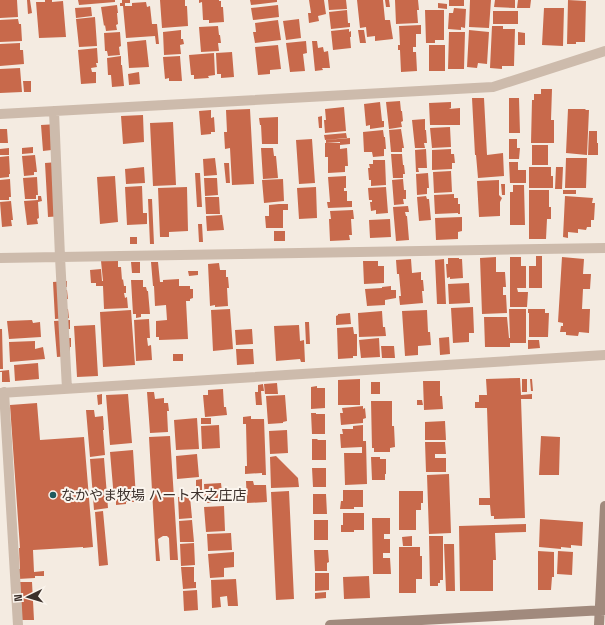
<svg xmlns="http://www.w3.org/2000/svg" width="605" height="625" viewBox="0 0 605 625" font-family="'Space Grotesk','Noto Sans JP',sans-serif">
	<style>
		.building { fill: #c8694b }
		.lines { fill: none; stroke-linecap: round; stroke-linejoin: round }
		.street { stroke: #cdbbac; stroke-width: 10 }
		.secondary { stroke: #a18a7d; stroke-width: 10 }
		.poi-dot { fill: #1f5a5e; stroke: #fbf5ee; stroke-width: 1.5 }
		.labels { text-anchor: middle; stroke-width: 4; stroke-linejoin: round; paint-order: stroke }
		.poi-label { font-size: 14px; fill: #3b302b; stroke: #fbf5ee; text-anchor: start }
	</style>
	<rect width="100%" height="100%" fill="#f4ebe1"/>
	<path class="building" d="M0 0H17L18 17 0 18Z
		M27 0H30L32 13 28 14Z
		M45 0H52V2L63 1 66 37 39 38 36 2H45Z
		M78 0H115V2L79 5Z
		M122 0H130V3H125V6H132V3L146 2 147 7 150 6 152 24H157L159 44H156L155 36 126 38 123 6H120V3H122Z
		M160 0H185V6H187L188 26 162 28Z
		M199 0H219V1H221V7H223L224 22 209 23V20H203L202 2 199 3Z
		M250 0H277V2L251 5Z
		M309 0H324L326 14 318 16 319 21 309 23 308 13H311Z
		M328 0H346L347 9 329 10Z
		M357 0H383L385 20H390L393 39 375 41V36L367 37 366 27 360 28Z
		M385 0H389L390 7H386Z
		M395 0H418L419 10H417L418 23 396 24Z
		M449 0H464V6H449Z
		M470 0H491L489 28 469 27Z
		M495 0H515V8L494 7Z
		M518 0H531L530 8H517Z
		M568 0 586 1 585 42H576V44H567Z
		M438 3 447 4V9L438 8Z
		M117 5 118 13H117L118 24 116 25 117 30 106 31 105 25 104 26 101 7Z
		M278 5 279 17 253 20 251 8Z
		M91 7 92 16 76 18 75 8Z
		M454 8 466 9 465 28 461 27V30L448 29 449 13H453Z
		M544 8H564L563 46 542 45Z
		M347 10 348 23H350V27L331 29 329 12Z
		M425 10H444V40H435V43H426Z
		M493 11H518V24H493Z
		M95 17 97 46 79 47 76 19Z
		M18 19 19 24H21L22 41 0 42V20Z
		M299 19 301 38 286 40 283 21Z
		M278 20 281 40 255 43 253 32H256L255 23Z
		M421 25V34H416V47H413V52H416L417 71 401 72 400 50H398V45H400L399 26Z
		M218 26 219 35H220L221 43H218L219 51 201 52 199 27Z
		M492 26H503V29H515L514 66H502V69L490 68Z
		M349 29V32L351 31V37H350L351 48 333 50 331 31Z
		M181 30V39H183L184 44 180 45 181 54 164 55 163 32Z
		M358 30H364L366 43H360Z
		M469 30 489 32 487 64 478 63 477 68 467 67Z
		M120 32 121 46 119 47 120 55 108 56 107 51H105L104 33Z
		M449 32H465L464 69H448Z
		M518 32 525 33V45H518Z
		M146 40 149 67 129 68 127 42Z
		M306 41 307 53 303 54 305 71 290 72 286 43Z
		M312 41H317L318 48 323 47 324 52 328 51 330 68H322L323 70 315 71Z
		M20 43V50H23L24 64 0 66V44Z
		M278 45 281 69 270 70V74L258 75 255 47Z
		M429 45H445V71H429Z
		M97 48 98 63H96L97 67 91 68 92 72H96V83L81 84 78 50Z
		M232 52 234 77 221 78V74H217L216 53Z
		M214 53 215 75 208 76 209 78 194 79V75H191L189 55Z
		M121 56V65H122L124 86 112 87 111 75H108L107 58Z
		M180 56 182 81H169V78L165 79 163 57Z
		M20 68 22 92 0 93V69Z
		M139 72 140 84 129 85 128 74Z
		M23 81H31V92H24Z
		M541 89H552L551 120H554V143H531L532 100H534V94H541Z
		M472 98H484L487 155 503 153 504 176 478 178 476 155H475Z
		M509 98H519L520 133H509Z
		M400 101 401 111H402L403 121 401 122 402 127 389 129 386 102Z
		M380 102 382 121H384V127L370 129V125L366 126 364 104Z
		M451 102V108L449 109 460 108V125H430L429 103Z
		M344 107 346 131 325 133 324 120H326L325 109Z
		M250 109 254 184 232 185 230 148 225 149 224 132H227L226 110Z
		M568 109H586L585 110H589L587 155 566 153Z
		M211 110V118L214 117 215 132H211V134L201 135 199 111Z
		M143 115 144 142 123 144 121 116Z
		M322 116V128H319L318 117Z
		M278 117V144H262L261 125H260L259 118Z
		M425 119V130H426L427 143H424L425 148H415L412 120Z
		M173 122 176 185 153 186 150 123Z
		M58 124 60 149 43 151 41 125Z
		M450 127 451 147 432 148 430 128Z
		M0 129H7L8 143H0Z
		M401 129 404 148H402V152H391L389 130Z
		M383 130 384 137H385L386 149H384V156L373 157 372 152H364L363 132Z
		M589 131H597V143H598V155H588Z
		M346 133 347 138 325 140 324 135Z
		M350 138V144L340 145V149L347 148 348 166H345V172L328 173V157H325V143H340V142L326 143V140Z
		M312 139 315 183 299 184 296 140Z
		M509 139H517V148H520L519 159H509Z
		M532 145H548V165H532Z
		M33 147V153L22 154V148Z
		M9 148V155H0V149Z
		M261 148H273L274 156H276L278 178 263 179Z
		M426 149 427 168H418L419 172H416L415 150Z
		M451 149V154H454L455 163H452V169L432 170V150Z
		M391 154H402L403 165H404L405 174H403V178H393Z
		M35 155 37 172H34V175L24 176 22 156Z
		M9 156 10 174H9V177L0 178V157Z
		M215 158 217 175 204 176 203 159Z
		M566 158H587L586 188H565Z
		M373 160H385L386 185 371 186V180H369L368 168H370L369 164H373Z
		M58 162 63 216 48 217 45 163Z
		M509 162H518V170H526V183H510Z
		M224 163H229L230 183H226Z
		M144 167 145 183 126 184 125 169Z
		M529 167H551V176H553V188H529Z
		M556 167H563L562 189H555Z
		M451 171 452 192 434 193 433 172Z
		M195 173H200L202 207H197Z
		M428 173 429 188H427V194L417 195 416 174Z
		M115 176 118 222 100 224 97 177Z
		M346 176V188H344V191H347V201H352V207L328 208 327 202H330L328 177Z
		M37 177 38 195H36V199H25L23 178Z
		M204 178H217L218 195 205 196Z
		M10 179 11 197H9V200H0V180Z
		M283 179 284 201 264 203 262 180Z
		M403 179 404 190H406V199H403L404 204 394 205 392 180Z
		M499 180V195L502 198 500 202V216L479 217 477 181Z
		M501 184H505V195H502Z
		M513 185H524L525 225H510V192H513Z
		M142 186 143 213H147V224L127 225 125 187Z
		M187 187 188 231 169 232V237H160L158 188Z
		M316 187 317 218 299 219 297 188Z
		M386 187 388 213 376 214V210L371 211 370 202H372V200H369L368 188Z
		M529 190H549V207H551V219H547L546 239H529Z
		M563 190H576V194H563Z
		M454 194V198H458V204H460V214H458V213L435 214 434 195Z
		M38 196H41L42 201 38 202 39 218 37 219 38 224 27 225 24 201 38 200Z
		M426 196 427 199H429L431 220 419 221 417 197Z
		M565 196 593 198 592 203H595L594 220H591V227H587L586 230 578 229V233L568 232V238L563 237Z
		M205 197H219L220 214H206Z
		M148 199H152L154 244H150Z
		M11 201 13 220H11L12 226 2 227 0 202Z
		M279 204H288V210H283V228H266L265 216H269V205Z
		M408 206 409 212H405L406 216H407L409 240 396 241 393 207Z
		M353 210 354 219H351L352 235H349L350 240 330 241 329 219H331L330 211Z
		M222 215 224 230 207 231 206 216Z
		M462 217V231L458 232V239L436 240 435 218Z
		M390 219 391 237 370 238 369 220Z
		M198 224H202L203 242H199Z
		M274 231H285V241H274Z
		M130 237H137V244H130Z
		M536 256H542V288H529V266H536Z
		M496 257V272H505L506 287H503V295H506L507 313 482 314 480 258Z
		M510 257H521V266H526V288H517L518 292H528L527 307H510Z
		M562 257 584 259 583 274H591L590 289H583L582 309H590L589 333 579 332 578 336 566 335V332H560L561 326H563V323L558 322Z
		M448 258H459V259H462L463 278 450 279V277L447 278 446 264H448Z
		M411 259 412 273 421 272V280H423L424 291H422L423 303 400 305 399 296H401L399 274H397L396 260Z
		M444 259 446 304H437L435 260Z
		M101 261H118V267H121L122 280 123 279 124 286H126V293H124L125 298 127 297 128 308 104 309 103 286H96V283H91L90 270 101 269 102 281H103Z
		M363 261H378V266H384V283L364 284Z
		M131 262H140V273H132Z
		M151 262H158L160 282H163V280L179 279V286H190V289H193V298L190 299V301H186L188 339 159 340V337H156V321L167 320 166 305 155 306 154 286H153Z
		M219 263 220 270H226V277H228L229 288H227L228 306 215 307V305L210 306 208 264Z
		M188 271H198V275L189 276Z
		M131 280H143V287H146L147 291H148L150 314H141V317L136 318V314H133Z
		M67 281V287H66V290H67L68 299H65L66 309H68L69 318 55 319 53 282Z
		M469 283 470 303 449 304 448 284Z
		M391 286V290H396V298L385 300V305L367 306 365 289 382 288V287Z
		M473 307 474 333H469V342L453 343 451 308Z
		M230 309 233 349 213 351 211 310Z
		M509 309H526V343H510V347H485L484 317H507L509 338H510Z
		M528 309H545V313H549L548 337H529V313H528Z
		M131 310 135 365 103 367 100 312Z
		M427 310 428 332H430L431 345 418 346V355L405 356 402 311Z
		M382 311 383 327H385L386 336 359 337 358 313Z
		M350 313 351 324 336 325V316L338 315V314Z
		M149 319 150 338H147L148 346 151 345 152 360 136 361 134 320Z
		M32 320 33 323 40 322 41 337 9 339 7 321Z
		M70 320V329H68L69 338H71V347H70V356L57 357 54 321Z
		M305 322H309L310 344H306Z
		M95 325 98 376 77 377 74 326Z
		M299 325 300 341 304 340 305 362H301L300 359 276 361 274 326Z
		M353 327 354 334H357V356H353V358L338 359 337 328Z
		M0 329H2L3 369H0Z
		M252 329 253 344 236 345 235 330Z
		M449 337 450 354 440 355 439 338Z
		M379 338 380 357 361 358 359 340Z
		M528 340H539L540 348 528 349Z
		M35 341V349L43 347 45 359 10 362 9 342Z
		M381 346H394L395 358H382Z
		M236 349H253L254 364 237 365Z
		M173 354H183V361H173Z
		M38 363 39 379 15 381 14 365Z
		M9 370 10 382H2V372H0V371Z
		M520 378 521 395 532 394V399H521L525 518 494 519V516H491L490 505H479V498H490L487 408H475V402H479V395H487L486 379Z
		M360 379V405H338V380Z
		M522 379H527V392H522Z
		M530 379H532L533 391H531Z
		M423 381H440V396H442L443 409 424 410Z
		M371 382H380V394H371Z
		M277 383 278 394H265L264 384Z
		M263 384 264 391H261L262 405H256L255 392H258V385Z
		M317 386V388H325V408L311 409V387Z
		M223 389 224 407H226L227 415 205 417 203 395H208V390Z
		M147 392H154L155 399 164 398V403H168L169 411H167L168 432 150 433Z
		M102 394V404L98 405 97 395Z
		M128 394 132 443 110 445 106 395Z
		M285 395 287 421 283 422V423L268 424 266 396Z
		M417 400H422L423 405H417Z
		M371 401H392V426H394L395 447 390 448V452H374V448H372Z
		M37 403 40 440 84 437 93 547 83 548V547L33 550 34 572 44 571V576H35V578L18 579V569H20L19 548H20L10 405Z
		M363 406V409L365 408 366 418 363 419V423L341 425 340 413H343L342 408Z
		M86 410H94L95 417 103 416 104 430H103L105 455 90 457Z
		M311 413H316V414H325V434H312Z
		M251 416V419H264L266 475H262V473L245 474V466H247L246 424H243V417Z
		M197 418 199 449 176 450 174 420Z
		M201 418H211V424H201Z
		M445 421 446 440H425V422Z
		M219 425 220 448 202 449 201 426Z
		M363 425V441H366L367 484 345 485 344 453H362V447L341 448 340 434H343L342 429H353V426Z
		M287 430 288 453 270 454 269 431Z
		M170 436 178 560H170L169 538 167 536H163L158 539 160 561H156L149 437Z
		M541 436 560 437 559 475H539Z
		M312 439H317L318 440H326V460H312Z
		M425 442H445L446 454H435V458H446V472H426Z
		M133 450 136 498H134V502H126V504L116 505V499H114L110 452Z
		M197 454 199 477 177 479 176 456Z
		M276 456 298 478 299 487 271 488 270 457Z
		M371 457H380V459H386V474H385V480H372Z
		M104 458 108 508 94 510 90 459Z
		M312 468H326V487H313Z
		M449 474 451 533 429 534 427 475Z
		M202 479V492H196V480Z
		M246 481H253L254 485H266L267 502 247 503Z
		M221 483 222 492H220V503H205L204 484Z
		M343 490H363V507H354V509H340L341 501H343Z
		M289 491 294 599 276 600 271 492Z
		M399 491H423V503H421V510H416V530H399Z
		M313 494H326L327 514H313Z
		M178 497H190L192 518 179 519Z
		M224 506 225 531 206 532 204 507Z
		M103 511 108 565 99 566 95 512Z
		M343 513H364V530H354V532H341V525H343Z
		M372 518H390V534H384V539H390V553H383V558H390L391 574H373Z
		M540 519 583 522 582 546 571 545V548L561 547V549L539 547Z
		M192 520 194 542H180L179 521Z
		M314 520H328V540H314Z
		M526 524V532L495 533 496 560H493V591H460L459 526Z
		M231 533 232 550 208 551 207 534Z
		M412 536V546H403L402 537Z
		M429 536H443V580H440V583H438V586H430Z
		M194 543 195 565 181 566 180 544Z
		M444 544H454L455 591H446Z
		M399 547H420V556H422V579H416V593H399Z
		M314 550H328L329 562 327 563V571H315Z
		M538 551 554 552V577H552L551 590H538Z
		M558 551 573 552 572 575 557 574Z
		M234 552V567L224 568V577L210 578 208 554Z
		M181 567H194V582H196V588L183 589Z
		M315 573H329V590L315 591Z
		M369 576 370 598 344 599 343 577Z
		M236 579 238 606H228L227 596 220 597 221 607 212 608 211 580Z
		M20 582H32L34 620H22Z
		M197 590 198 610 184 611 183 591Z
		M326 592V598L315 599V593Z"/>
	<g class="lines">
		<path class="street" d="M54 111 60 257 67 389
			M0 114 493 87 605 51
			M0 258 605 248
			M4 392 18 625
			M0 393 605 355"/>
		<path class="secondary" d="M330 625 605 610
			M599 625 605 506"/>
	</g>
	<circle class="poi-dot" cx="53" cy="495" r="4"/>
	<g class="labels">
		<g class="poi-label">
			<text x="61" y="500">なかやま牧場 ハート木之庄店</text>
		</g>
	</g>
	<g transform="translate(28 597) rotate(265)" stroke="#fbf5ee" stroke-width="3" paint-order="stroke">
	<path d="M0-3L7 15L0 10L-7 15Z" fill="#3b302b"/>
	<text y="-6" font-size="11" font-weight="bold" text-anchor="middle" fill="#3b302b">N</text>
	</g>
</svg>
